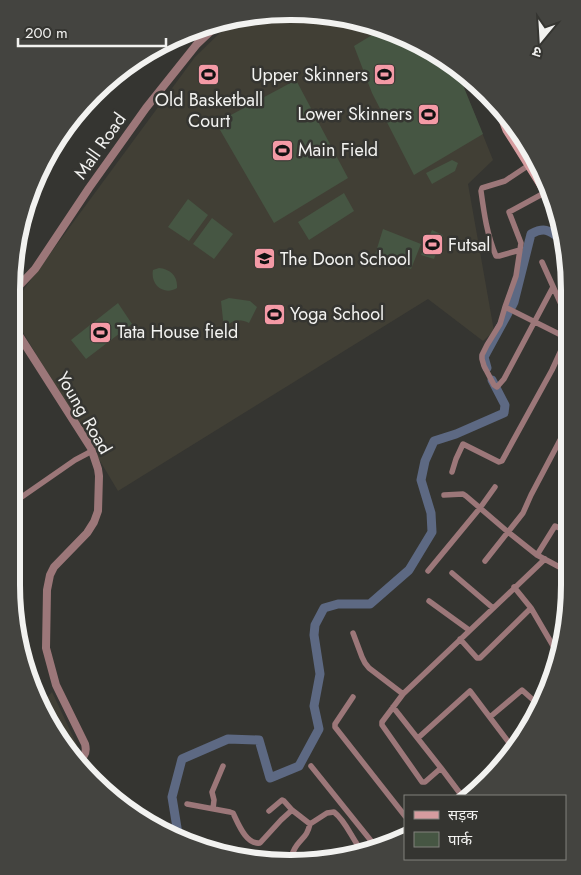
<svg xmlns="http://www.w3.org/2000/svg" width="581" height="875" viewBox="0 0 581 875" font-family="Jost,'Noto Sans Devanagari',sans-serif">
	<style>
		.built { fill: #413f35 }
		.green { fill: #465643 }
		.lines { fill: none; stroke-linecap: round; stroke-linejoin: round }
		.river { stroke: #5d6983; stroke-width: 9 }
		.minor { stroke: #9c7779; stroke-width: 5.5 }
		.tertiary { stroke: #9c7779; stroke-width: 8 }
		.secondary { stroke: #d69c9f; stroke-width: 9 }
		.labels { text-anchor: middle; stroke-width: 5; stroke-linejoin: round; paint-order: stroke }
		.poi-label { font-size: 18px; fill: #f2f2f0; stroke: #353531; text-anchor: start }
		.street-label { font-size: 18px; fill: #f2f2f0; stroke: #353531 }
		.rim { fill: none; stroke: #f2f2f0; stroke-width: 6 }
	</style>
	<rect width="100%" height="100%" fill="#353531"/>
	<path class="built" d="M290 11 397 32 458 73 493 160 468 184 494 331 483 341 428 299 118 491 15 319 16 300 195 57 230 23Z
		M52 692 79 749 71 753 58 740 41 704Z"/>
	<path class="green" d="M382 29 397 32 458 73 483 134 414 175 372 93 354 46Z
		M296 80 348 178 274 223 216 123Z
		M452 160 458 163 455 171 432 184 426 173Z
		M344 193 354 211 309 240 298 222Z
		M188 199 208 215 189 241 168 227Z
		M212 218 233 234 214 259 193 244Z
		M383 229 421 244 411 269 375 255Z
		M432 230 443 235 434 259 421 255Z
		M159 268C170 269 178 276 177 288 164 296 150 285 153 270Z
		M229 298 250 301 257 307 249 323C239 318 231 320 224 329L221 301Z
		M118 303 132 324 86 359 71 340Z"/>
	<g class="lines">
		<path class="river" d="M512 306 514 302 531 234C544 227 549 230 559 238
			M487 368 484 357 508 313
			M178 834 172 797 182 759 228 739 259 740 270 778 299 766 319 729 314 706 320 674 314 635 315 625 324 608 338 604H370L409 570 432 532 431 513 421 480 425 461 434 441 456 434 504 413 505 405 492 380"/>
		<path class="minor" d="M546 192 509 212 521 243 516 276 505 307 569 339
			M520 250 499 256H496C487 235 484 213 481 191L482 188 505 181 529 165
			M542 262 569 322
			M505 307 500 324 487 345 482 355V359L484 366 494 385 497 387 504 379 553 287
			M452 472 456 459 463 444 499 462 502 461 552 370 569 333
			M444 495 463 494 466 496 508 532 537 555 565 570
			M13 503 75 460 92 451
			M537 555 555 526 566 531
			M485 561 523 513 531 495 568 425
			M428 571 480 508 495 487
			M452 573 493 608
			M514 587 531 608 559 656
			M429 601 469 630
			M353 633 362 657 365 663 369 668 403 694
			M460 639 477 658H480L531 608
			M353 697 335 724V727L405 816
			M393 707 441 768 462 796
			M490 717 522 690 541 707
			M418 738 470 691 513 748
			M311 766 376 847
			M441 768 425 782H422L382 725V722L403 694 545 559
			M187 804 230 812 233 813C238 823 246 845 260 843L281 820 292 810 310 824 327 813 334 812C347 822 352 840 363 852
			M213 809 214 800 212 792 223 766
			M269 811 282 800 284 801 292 810
			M287 862C292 857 293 850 297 845 304 836 307 836 310 824"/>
		<path class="tertiary" d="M16 289 35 269 89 188 146 108 197 44 216 26
			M15 329 91 448 98 469 99 476 98 511 94 522 87 533 54 567 50 575 47 590 46 648 56 685 85 744C87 752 85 757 78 760"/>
		<path class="secondary" d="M500 112 507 130 552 202"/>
	</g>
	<defs>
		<symbol id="stadium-square" viewBox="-11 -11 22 22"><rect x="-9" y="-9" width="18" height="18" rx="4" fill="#f49aa6" stroke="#353531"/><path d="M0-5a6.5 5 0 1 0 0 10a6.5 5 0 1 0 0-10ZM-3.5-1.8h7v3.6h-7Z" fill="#111"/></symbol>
		<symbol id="school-square" viewBox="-11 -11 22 22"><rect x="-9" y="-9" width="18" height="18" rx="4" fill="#f49aa6" stroke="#353531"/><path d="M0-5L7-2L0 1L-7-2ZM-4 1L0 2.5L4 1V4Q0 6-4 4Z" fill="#111"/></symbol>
	</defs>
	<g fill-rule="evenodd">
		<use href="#stadium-square" x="196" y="62" width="25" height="25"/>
		<use href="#stadium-square" x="372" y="62" width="25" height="25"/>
		<use href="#stadium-square" x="416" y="102" width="25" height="25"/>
		<use href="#stadium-square" x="270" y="138" width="25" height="25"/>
		<use href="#stadium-square" x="420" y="232" width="25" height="25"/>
		<use href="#school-square" x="252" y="246" width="25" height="25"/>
		<use href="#stadium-square" x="262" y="302" width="25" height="25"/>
		<use href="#stadium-square" x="88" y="320" width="25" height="25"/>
	</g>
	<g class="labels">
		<g class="poi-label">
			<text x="368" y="81" text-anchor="end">Upper Skinners</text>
			<text x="209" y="106" text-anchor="middle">Old Basketball<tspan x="209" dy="21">Court</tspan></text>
			<text x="412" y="120" text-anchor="end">Lower Skinners</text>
			<text x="298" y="156">Main Field</text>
			<text x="448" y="251">Futsal</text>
			<text x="280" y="265">The Doon School</text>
			<text x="290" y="320">Yoga School</text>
			<text x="117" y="338">Tata House field</text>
		</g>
		<g class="street-label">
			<text transform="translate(100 146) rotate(-55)" y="6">Mall Road</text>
			<text transform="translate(84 413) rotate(60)" y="6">Young Road</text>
		</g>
	</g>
	<path d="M0 0H581V875H0ZM290 20H291A270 270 0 0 1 561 290V585A270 270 0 0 1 291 855H290A270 270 0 0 1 20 585V290A270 270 0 0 1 290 20Z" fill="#444440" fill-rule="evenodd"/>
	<path class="rim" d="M290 20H291A270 270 0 0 1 561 290V585A270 270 0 0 1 291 855H290A270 270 0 0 1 20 585V290A270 270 0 0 1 290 20Z"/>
	<rect x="404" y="795" width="162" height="65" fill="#353531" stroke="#81817d"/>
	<rect x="414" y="811" width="25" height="8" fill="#d69c9f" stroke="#81817d"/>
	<text x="448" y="820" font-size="15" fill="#f2f2f0">सड़क</text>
	<rect x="414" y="832" width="25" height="15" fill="#465643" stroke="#81817d"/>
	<text x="448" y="845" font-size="15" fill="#f2f2f0">पार्क</text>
	<g transform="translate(541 40) rotate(198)" stroke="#353531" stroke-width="4" paint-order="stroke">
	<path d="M0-4L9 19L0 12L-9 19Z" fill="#f2f2f0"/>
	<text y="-8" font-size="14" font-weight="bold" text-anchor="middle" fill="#f2f2f0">उ</text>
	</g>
	<path d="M18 38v8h148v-8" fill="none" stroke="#f2f2f0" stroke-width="2.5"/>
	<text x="25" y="38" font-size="15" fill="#f2f2f0" stroke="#353531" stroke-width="4" paint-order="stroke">200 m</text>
</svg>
